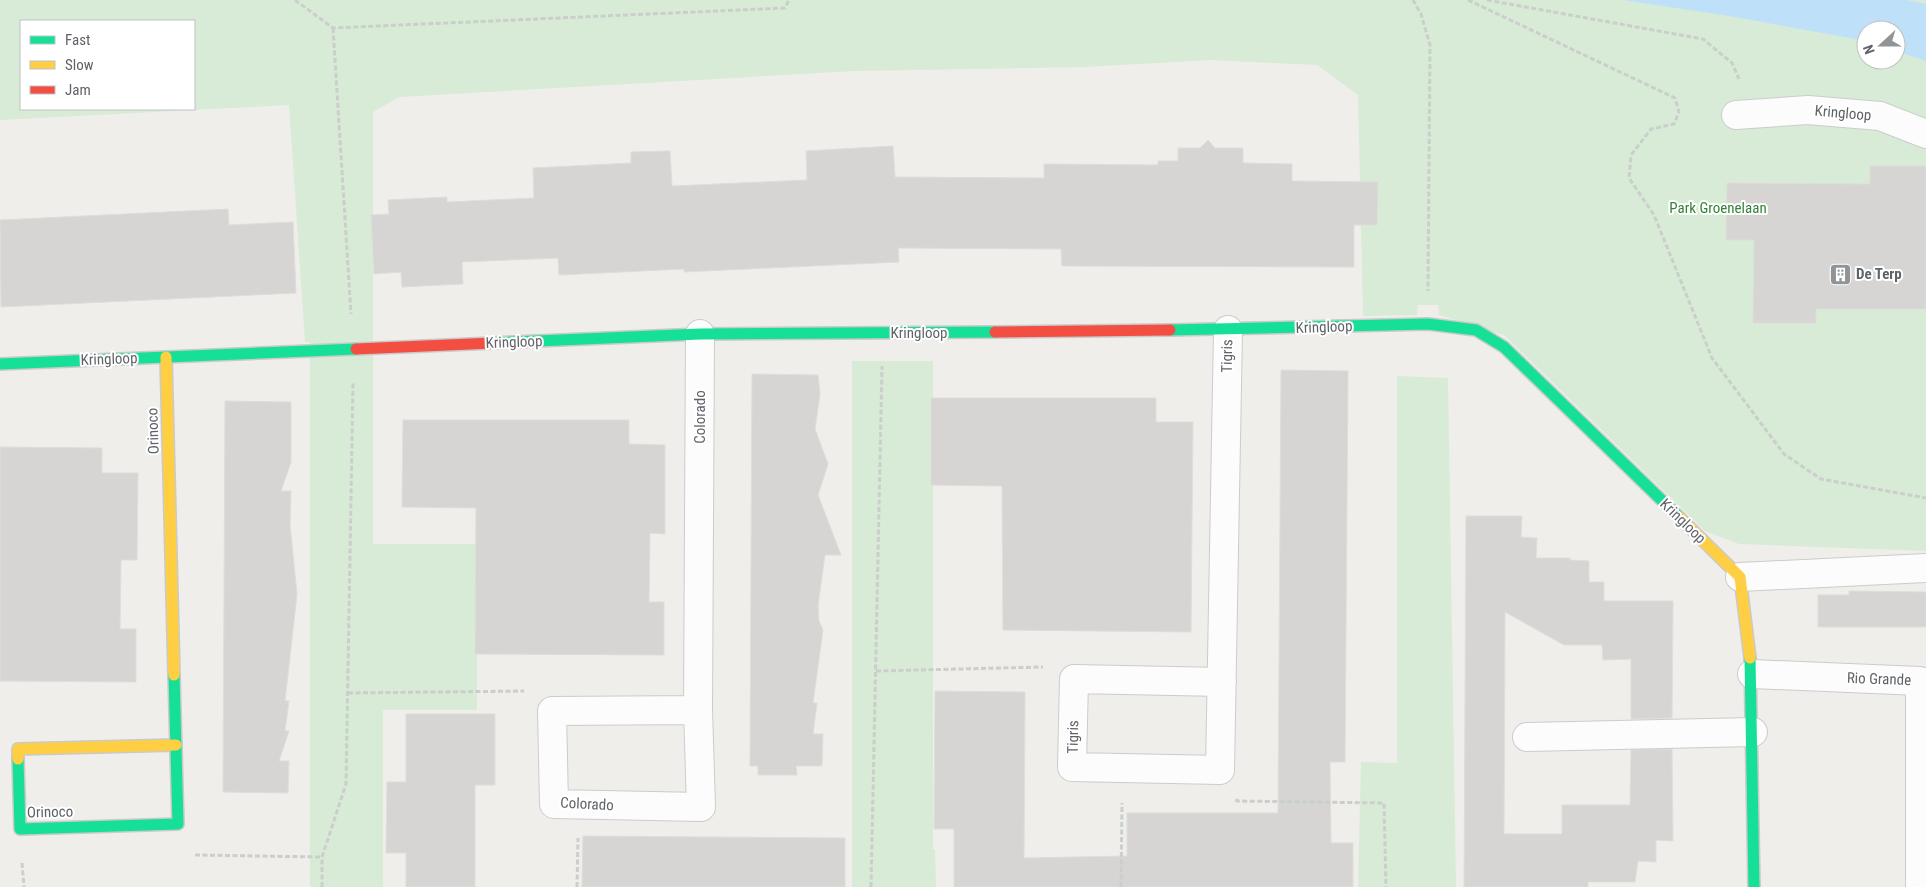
<svg xmlns="http://www.w3.org/2000/svg" width="1926" height="887" viewBox="0 0 1926 887" font-family="'Roboto Condensed',sans-serif">
	<style>
		.green { fill: #d8ebd6; fill-rule: evenodd }
		.water { fill: #bfe0f9 }
		.building { fill: #d6d5d3; stroke: #deddd9 }
		.lines { fill: none; stroke-linecap: round; stroke-linejoin: round }
		.street-casing { stroke: #cbcccc; stroke-width: 30 }
		.fast-casing { stroke: #cacacb; stroke-width: 14 }
		.slow-casing { stroke: #cacacb; stroke-width: 14 }
		.jam-casing { stroke: #cacacb; stroke-width: 14 }
		.path { stroke: #cacfcc; stroke-width: 3; stroke-dasharray: 5 2.5; stroke-linecap: butt }
		.street { stroke: #fdfcfc; stroke-width: 28 }
		.fast { stroke: #16e098; stroke-width: 11 }
		.slow { stroke: #ffcf43; stroke-width: 11 }
		.jam { stroke: #f24e42; stroke-width: 11 }
		.labels { text-anchor: middle; stroke-width: 4; stroke-linejoin: round; paint-order: stroke }
		.street-label { font-size: 15px; fill: #5f6368; stroke: #fff }
		.park-label { font-size: 15px; fill: #348238; stroke: #fff }
		.poi-label { font-size: 15px; font-weight: bold; fill: #5f6368; stroke: #fff; text-anchor: start }
	</style>
	<rect width="100%" height="100%" fill="#efeeea"/>
	<path class="green" d="M0 0H1926V551L1739 544 1705 531 1504 335 1439 315 1438 305H1418L1417 315 1363 316 1358 95 1317 65 1211 60 1083 67 855 71 399 97 373 112V544H477V710H383V887H310V342H305L289 105 0 120ZM21 21H194V109H21ZM1866 30H1896V60H1866Z
		M852 361H933V849H935L936 887H852Z
		M1397 376 1448 378 1456 887H1358L1361 762 1397 763Z"/>
	<path class="water" d="M1623 0H1907L1926 4V61L1896 51V30H1866V41L1729 16Z"/>
	<path class="building" d="M1208 140 1215 148H1243V163L1292 164V181L1378 182 1377 225H1354V267L1062 266 1061 249 898 248 899 262 684 272V269L559 275 558 258 462 262 463 284 402 287 401 272 374 274 371 215 389 214 388 200 447 197V202L534 198 533 168 631 163V152L670 151 672 186 807 180 806 151 893 146 895 177 1044 178V164L1158 165V161H1178V148H1200Z
		M1870 166H1926V309H1816V323H1753L1754 240H1726L1727 183 1870 184Z
		M228 209 229 225 293 222 296 293 1 307 0 220Z
		M1281 370 1348 371 1345 762H1330L1331 843H1353V887H954V829H934L935 691 1025 692 1024 858 1127 856V813H1278Z
		M752 374 818 375 820 394 815 429 828 464 818 495 841 555H825L818 605 819 621 823 630 813 703H817L813 734H823L822 766H796L797 775H758V766H750Z
		M931 398H1156V422H1193L1191 632 1003 630 1002 486 931 485Z
		M225 401 291 402V462L281 491H291L290 524 297 594 285 701H289L285 731H289L279 761H289L288 793 223 792Z
		M403 420H629V444L665 445V534L650 533 649 602H664V655L475 654 476 508 402 507Z
		M0 447 102 448V473H138L137 560H121L120 629H136V682L0 681Z
		M1466 516H1522L1521 537 1537 538 1536 558H1570V560L1589 561V582H1604V601H1673L1672 718 1631 719V659L1603 660 1602 645H1564L1505 612 1504 834H1562V805H1630L1631 750 1672 749 1673 841 1656 840V862L1638 861 1635 882H1588V887H1464Z
		M1849 591 1926 592V627H1818V595H1849Z
		M406 714H495V785H475V887H406V853H386L387 782H406Z
		M583 836 845 838V887H582Z"/>
	<g class="lines">
		<defs>
			<path id="street" d="M1736 115 1808 110 1880 116 1926 134
				M1740 577 1926 568
				M1752 674 1920 681V887
				M1222 682 1074 679 1072 767 1220 770 1228 330
				M698 710 552 711 554 804 701 807 698 710 700 334
				M1527 737 1753 732"/>
			<path id="fast" d="M1170 330 1428 324 1476 330 1504 347 1679 517
				M493 343 700 334 995 332
				M0 364 356 349
				M1750 658 1754 887
				M18 759 20 829 178 824 174 675"/>
			<path id="slow" d="M166 357 174 675
				M1679 517 1740 577 1750 658
				M18 759V749L176 745"/>
			<path id="jam" d="M995 332 1170 330
				M356 349 493 343"/>
		</defs>
		<use href="#street" class="street-casing"/>
		<use href="#fast" class="fast-casing"/>
		<use href="#slow" class="slow-casing"/>
		<use href="#jam" class="jam-casing"/>
		<path class="path" d="M295 0 333 28 785 8 789 0
			M1413 0 1421 14 1430 45 1428 291
			M1468 0 1675 98 1679 112 1674 124 1651 129 1631 155 1629 178 1654 215 1712 358 1784 454 1821 479 1926 498
			M1487 0 1703 39 1732 63 1739 79
			M333 28 351 314
			M876 671 1043 667
			M348 693 524 691
			M1236 799 1237 801 1384 803 1386 887
			M195 855 322 857
			M22 863 24 887
			M322 887V857L346 784 353 383
			M577 887 578 838
			M871 887 882 366
			M1121 887 1122 803"/>
		<use href="#street" class="street"/>
		<use href="#fast" class="fast"/>
		<use href="#slow" class="slow"/>
		<use href="#jam" class="jam"/>
	</g>
	<defs>
		<symbol id="building-square" viewBox="-11 -11 22 22"><rect x="-9" y="-9" width="18" height="18" rx="4" fill="#919496" stroke="#fff"/><path d="M-4-6H4V6H1V3H-1V6H-4ZM-2.5-4.3h1.7v1.8h-1.7ZM.8-4.3h1.7v1.8H.8ZM-2.5-1h1.7V.8h-1.7ZM.8-1h1.7V.8H.8Z" fill="#fff"/></symbol>
	</defs>
	<g fill-rule="evenodd">
		<use href="#building-square" x="1828" y="262" width="25" height="25"/>
	</g>
	<g class="labels">
		<g class="street-label">
			<text transform="translate(1843 113) rotate(5)" y="5">Kringloop</text>
			<text transform="translate(1324 327) rotate(-2)" y="5">Kringloop</text>
			<text x="919" y="338">Kringloop</text>
			<text transform="translate(514 342) rotate(-2)" y="5">Kringloop</text>
			<text transform="translate(1227 356) rotate(-89)" y="5">Tigris</text>
			<text transform="translate(109 359) rotate(-2)" y="5">Kringloop</text>
			<text transform="translate(700 417) rotate(-90)" y="5">Colorado</text>
			<text transform="translate(153 431) rotate(-92)" y="5">Orinoco</text>
			<text transform="translate(1683 521) rotate(44)" y="5">Kringloop</text>
			<text transform="translate(1879 679) rotate(2)" y="5">Rio Grande</text>
			<text transform="translate(1073 737) rotate(-89)" y="5">Tigris</text>
			<text transform="translate(587 804) rotate(3)" y="5">Colorado</text>
			<text transform="translate(50 812) rotate(-1)" y="5">Orinoco</text>
		</g>
		<g class="park-label">
			<text x="1718" y="213">Park Groenelaan</text>
		</g>
		<g class="poi-label">
			<text x="1856" y="279">De Terp</text>
		</g>
	</g>
	<rect x="20" y="20" width="175" height="90" fill="#ffffff" stroke="#bfc1c3"/>
	<rect x="30" y="36" width="25" height="8" fill="#16e098" stroke="#bfc1c3"/>
	<text x="65" y="45" font-size="15" fill="#5f6368">Fast</text>
	<rect x="30" y="61" width="25" height="8" fill="#ffcf43" stroke="#bfc1c3"/>
	<text x="65" y="70" font-size="15" fill="#5f6368">Slow</text>
	<rect x="30" y="86" width="25" height="8" fill="#f24e42" stroke="#bfc1c3"/>
	<text x="65" y="95" font-size="15" fill="#5f6368">Jam</text>
	<g transform="translate(1881 45) rotate(249)"><circle r="24" fill="#ffffff" stroke="#bfc1c3"/>
	<path d="M0-4L9 19L0 12L-9 19Z" fill="#919496"/>
	<text y="-8" font-size="14" font-weight="bold" text-anchor="middle" fill="#5f6368">N</text>
	</g>
</svg>
